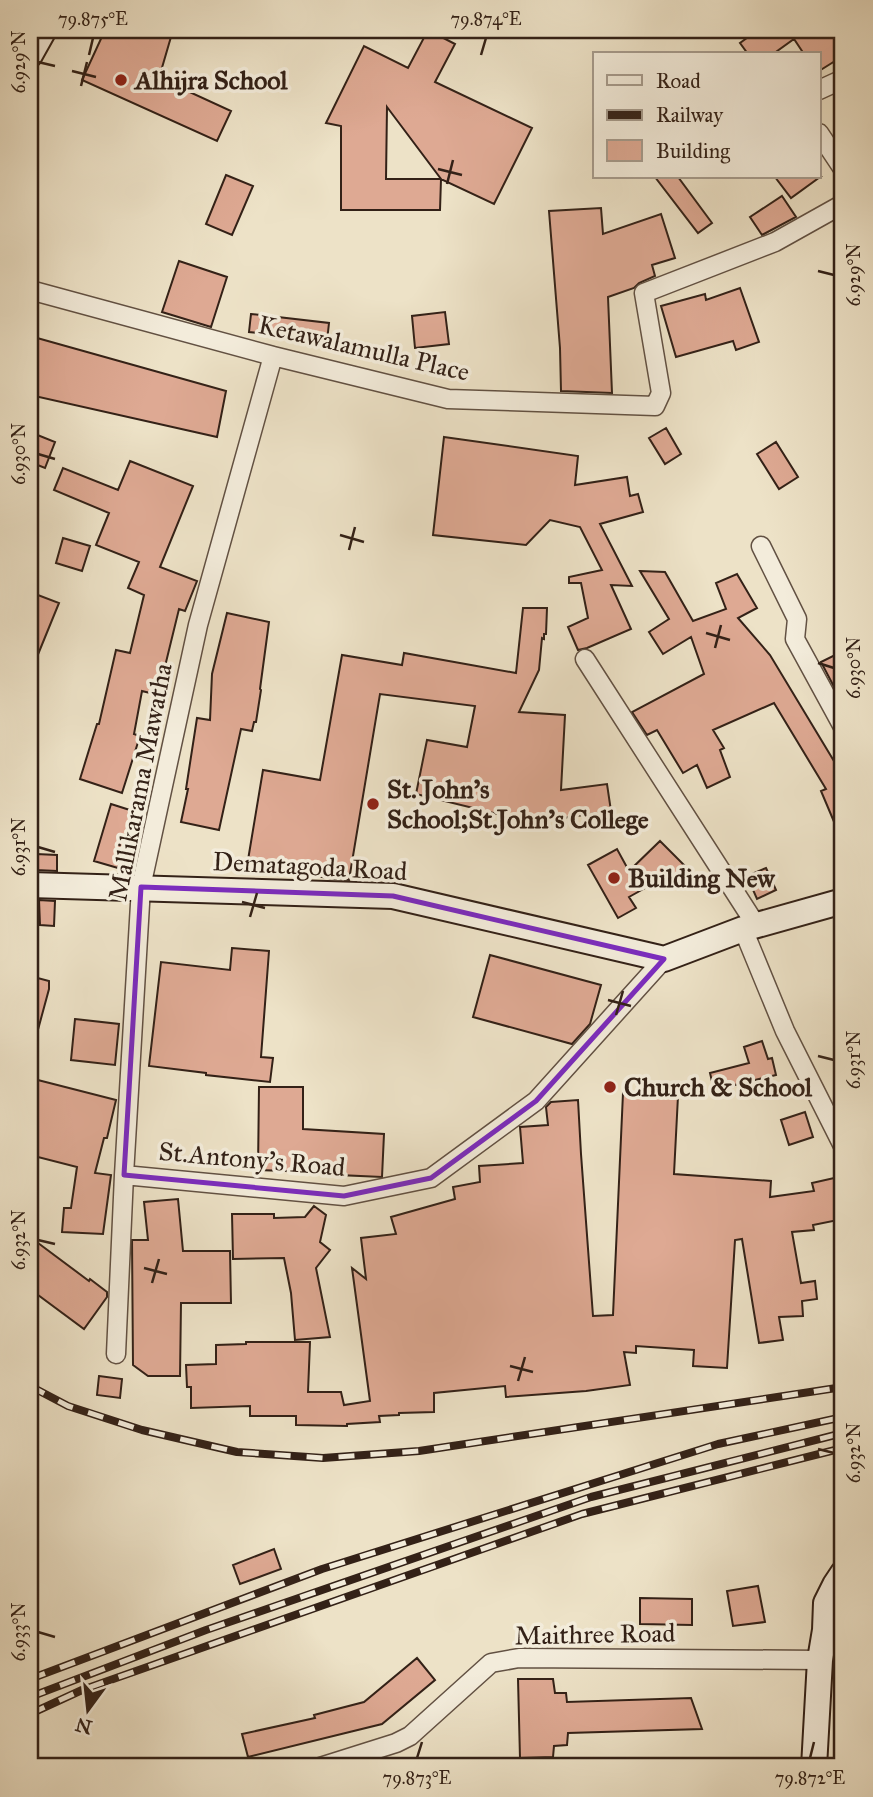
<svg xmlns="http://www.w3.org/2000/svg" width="873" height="1797" viewBox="0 0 873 1797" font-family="'IM FELL Great Primer',serif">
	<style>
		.building { fill: #dea993; stroke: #332117; stroke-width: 2; fill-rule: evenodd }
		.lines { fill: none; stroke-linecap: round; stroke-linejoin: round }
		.minor-casing { stroke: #625143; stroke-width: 21 }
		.secondary-casing { stroke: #332117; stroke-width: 28 }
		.minor { stroke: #f3ecdb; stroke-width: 18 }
		.secondary { stroke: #f3ecdb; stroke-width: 24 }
		.rail-casing { stroke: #332117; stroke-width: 8 }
		.rail { stroke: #f3ecdb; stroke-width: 5; stroke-dasharray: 16; stroke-linecap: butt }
		.marked { fill: none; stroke: #7b2cbf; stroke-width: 5; stroke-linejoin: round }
		.ticks { fill: none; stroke: #332117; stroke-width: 2.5 }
		.poi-dot { fill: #8f2418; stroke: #f3ecdb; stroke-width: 2.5 }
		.labels { text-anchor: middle; stroke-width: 7; stroke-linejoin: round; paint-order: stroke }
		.poi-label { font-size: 26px; font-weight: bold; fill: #332117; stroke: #f3ecdb; text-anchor: start }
		.street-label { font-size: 26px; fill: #332117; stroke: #f3ecdb }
		.neatline { fill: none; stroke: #332117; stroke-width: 2.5 }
		.ticks-label { font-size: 18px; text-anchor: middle; fill: #332117 }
	</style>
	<rect width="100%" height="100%" fill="#ede2c7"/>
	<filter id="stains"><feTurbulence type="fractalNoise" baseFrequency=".00286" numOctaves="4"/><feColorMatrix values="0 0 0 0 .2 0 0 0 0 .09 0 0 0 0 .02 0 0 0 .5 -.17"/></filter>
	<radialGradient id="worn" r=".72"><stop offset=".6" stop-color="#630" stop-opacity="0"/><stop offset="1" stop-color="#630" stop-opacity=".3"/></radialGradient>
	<path class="building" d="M105 30H173L159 78 231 111 217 141 82 80Z
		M428 30 455 44 435 82 532 128 494 204 441 179 440 210H341V126L326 123 364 46 408 68ZM387 107 441 179H386Z
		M758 30H843V56L819 71V54H804L794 39 773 54H748L740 43Z
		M226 175 253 186 232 235 206 224Z
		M655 177H678L712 223 698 233Z
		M775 177H820L791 198Z
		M782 196 796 217 762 235 750 217Z
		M601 208 603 234 661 214 675 258 652 265 655 276 639 283 634 288 608 297 612 393 561 391 560 348 549 211Z
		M179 261 227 277 211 327 162 312Z
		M740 288 759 342 736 350 733 341 676 357 661 306 705 294 706 300Z
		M445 312 449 344 415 348 412 316Z
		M251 314 329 323 327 341 249 332Z
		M30 336 226 391 217 437 30 395Z
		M666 428 681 454 665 464 649 438Z
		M30 432 55 442 45 468 30 462Z
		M444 437 578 456 575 485 627 477 630 496 638 494 643 512 600 524 632 586 611 585 631 629 587 648 578 650 568 627 588 618 581 583H569V577L602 570 580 527 550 520 526 545 433 535Z
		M776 442 798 477 779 489 757 454Z
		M130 461 193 486 160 567 197 581 185 611 179 609 158 695 142 691 134 734 140 736 122 793 80 779 97 724H99L116 650 130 653 144 595 128 588 139 562 96 545 109 513 54 490 63 468 118 490Z
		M63 538 90 546 82 571 56 563Z
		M640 571 665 572 693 621 726 609 716 583 737 574 757 608 738 618 770 655 843 776V843L821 791 826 789 774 703 713 730 724 748 720 750 730 777 707 788 697 765 683 773 657 730 647 735 632 712 704 674 691 637 663 654 649 632 669 619Z
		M30 592 59 603 30 674Z
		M523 608H547L546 634H544V639L542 638 539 670 519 712 565 715 561 790 607 784 611 811 522 824V820L416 794 427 740 467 747 475 706 380 694 349 880 334 879 304 874 306 868 248 860 263 770 320 780 342 655 402 665 404 653 516 673Z
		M227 613 269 622 260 689 261 690 256 722H254L252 731 241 729 219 830 181 822 188 789H186L197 718 210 720 212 674Z
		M843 651V704L821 662Z
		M111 804 136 812 118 868 94 861Z
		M660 841 693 874 659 885 656 882 629 897 636 908 618 918 588 865 617 849 629 871Z
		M36 854 57 855V871L36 870Z
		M766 868 776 890 757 899 747 876Z
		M39 900 55 901 54 926 40 925Z
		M232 948 269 951 261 1057 273 1058 270 1082 206 1075V1073L149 1066 161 962 230 970Z
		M490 955 601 985 590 1024 572 1044 473 1017Z
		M30 976 49 981V989L36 1037 30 1036Z
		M75 1019 119 1024 115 1065 71 1060Z
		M762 1041 768 1059 772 1058 776 1075 714 1090 710 1073 749 1063 744 1047Z
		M30 1078 116 1100 107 1138H104L95 1173 111 1175 103 1234 62 1232 64 1208H71L77 1167 30 1155Z
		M259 1087H303V1129L384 1134 382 1177 339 1175 341 1173 258 1170Z
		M623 1093 678 1096 674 1174 771 1181 770 1197 814 1191 812 1183 843 1176V1219L813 1225 814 1230 792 1232 801 1283 815 1281 817 1299 802 1301 803 1316 779 1317 783 1340 759 1343 742 1239 735 1240 727 1368 693 1366 694 1350 636 1346V1353L624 1352 630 1385 586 1391 506 1397 505 1386 434 1393V1412L399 1413V1415L379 1416 380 1422 347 1424V1426L296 1425V1416H250V1406L191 1408V1387H187L186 1365 216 1364V1345L246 1344V1342H310L308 1392H341L344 1405 370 1401 352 1268 366 1279 361 1238 396 1234 391 1217 455 1199 453 1187 480 1182 479 1166 523 1163 520 1127 548 1125 546 1107 551 1102 578 1100 581 1154 593 1316 613 1315Z
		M805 1112 813 1137 789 1145 781 1120Z
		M178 1199 183 1251H230L231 1303H181L180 1376H148L133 1365 132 1240H148L144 1202Z
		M314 1206 326 1215 320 1242 330 1250 316 1268 330 1337 295 1340 291 1293 284 1258 233 1259 232 1214H274V1218L305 1217Z
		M30 1237 89 1281 90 1279 107 1292V1297L84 1329 30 1289Z
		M99 1376 122 1379 120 1398 97 1395Z
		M274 1549 281 1569 240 1584 233 1565Z
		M758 1586 765 1622 733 1626 727 1591Z
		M640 1598 692 1599V1625L640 1624Z
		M417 1658 435 1680 382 1724 248 1757 242 1734 315 1718 314 1715 364 1702Z
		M518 1679H553L555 1693H566L567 1702 691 1698 702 1729 568 1733 567 1745 554 1746 553 1757 520 1758Z"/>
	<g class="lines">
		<defs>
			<path id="minor" d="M819 90 843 79
				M819 133 843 169
				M30 290 273 356 448 399 655 406 661 393 644 293 775 242 843 204
				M761 546 797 619 795 639 843 727
				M585 659 756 925
				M743 929 785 1031 843 1146
				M124 1175 344 1196 431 1178 536 1101 664 959
				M116 1354 124 1175 141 887 198 625 273 356
				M320 1767 396 1743 410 1736 491 1663 519 1658 820 1660"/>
			<path id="secondary" d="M30 55 44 30
				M30 885 393 896 664 959 743 929 843 901
				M814 1767 820 1660 825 1630 826 1603 835 1585 843 1573"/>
		</defs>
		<use href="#minor" class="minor-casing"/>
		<use href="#secondary" class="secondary-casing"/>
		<use href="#minor" class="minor"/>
		<use href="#secondary" class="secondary"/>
		<defs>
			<path id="rail" d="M30 1386 68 1406 142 1430 237 1452 323 1458 419 1451 843 1387
				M30 1679 322 1569 718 1444 843 1417
				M30 1697 206 1630 591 1497 843 1433
				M30 1714 82 1690 582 1514 843 1448"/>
		</defs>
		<use href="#rail" class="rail-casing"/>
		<use href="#rail" class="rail"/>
	</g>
	<path class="marked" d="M141 887 393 896 664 959 536 1101 431 1178 344 1196 124 1175Z"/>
	<path class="ticks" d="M89 55 93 38M481 55 486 38M38 62 55 66M72 71 96 77M81 86 87 62M438 169 462 175M447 184 453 160M818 271 834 275M38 454 55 459M340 535 364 542M349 550 355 527M706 633 730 640M715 648 721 625M818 663 834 668M38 847 55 852M242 902 265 908M250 917 257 893M608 1000 631 1006M616 1015 623 991M818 1056 834 1060M38 1240 55 1244M144 1268 167 1274M152 1283 159 1259M510 1366 533 1372M518 1381 525 1357M818 1449 834 1453M38 1632 55 1637M417 1758 422 1742M810 1758 814 1742"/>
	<g class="poi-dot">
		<circle cx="121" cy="80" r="7"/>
		<circle cx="373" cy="804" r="7"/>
		<circle cx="614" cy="878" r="7"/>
		<circle cx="610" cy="1087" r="7"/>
	</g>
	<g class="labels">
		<g class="poi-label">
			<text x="135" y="89">Alhijra School</text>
			<text x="387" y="798">St. John's<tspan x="387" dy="30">School;St.John's College</tspan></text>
			<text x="628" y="887">Building New</text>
			<text x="624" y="1096">Church &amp; School</text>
		</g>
		<g class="street-label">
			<text transform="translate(364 348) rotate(13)" y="9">Ketawalamulla Place</text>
			<text transform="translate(140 782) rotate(-79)" y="9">Mallikarama Mawatha</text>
			<text transform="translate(310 866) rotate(3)" y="9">Dematagoda Road</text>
			<text transform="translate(252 1159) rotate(5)" y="9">St.Antony's Road</text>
			<text transform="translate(595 1634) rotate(-1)" y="9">Maithree Road</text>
		</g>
	</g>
	<rect width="873" height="1797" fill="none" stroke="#ede2c7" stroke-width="77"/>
	<rect x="593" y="52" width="228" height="126" fill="#f3ecdb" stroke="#a69b8d" stroke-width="2"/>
	<rect x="607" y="75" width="35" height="10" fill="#f3ecdb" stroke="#a69b8d" stroke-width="2"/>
	<text x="656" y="88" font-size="21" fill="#332117">Road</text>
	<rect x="607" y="110" width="35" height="10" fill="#332117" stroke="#a69b8d" stroke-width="2"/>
	<text x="656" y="122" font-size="21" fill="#332117">Railway</text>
	<rect x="607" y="140" width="35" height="21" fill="#dea993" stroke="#a69b8d" stroke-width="2"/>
	<text x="656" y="158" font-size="21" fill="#332117">Building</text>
	<g transform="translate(88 1710) rotate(195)" stroke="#f3ecdb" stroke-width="5" paint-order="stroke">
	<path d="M0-5L12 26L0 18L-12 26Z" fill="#332117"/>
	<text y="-10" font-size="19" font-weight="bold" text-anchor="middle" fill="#332117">N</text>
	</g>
	<rect x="38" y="38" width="796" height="1720" class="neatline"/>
	<g class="ticks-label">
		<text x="93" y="25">79.875°E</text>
		<text x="486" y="25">79.874°E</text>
		<text transform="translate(19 62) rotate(-90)" y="6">6.929°N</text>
		<text transform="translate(854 275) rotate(-90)" y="6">6.929°N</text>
		<text transform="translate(19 454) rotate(-90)" y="6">6.930°N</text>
		<text transform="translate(854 668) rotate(-90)" y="6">6.930°N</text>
		<text transform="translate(19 847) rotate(-90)" y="6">6.931°N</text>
		<text transform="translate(854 1060) rotate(-90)" y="6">6.931°N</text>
		<text transform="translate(19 1240) rotate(-90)" y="6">6.932°N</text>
		<text transform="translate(854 1453) rotate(-90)" y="6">6.932°N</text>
		<text transform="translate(19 1632) rotate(-90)" y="6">6.933°N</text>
		<text x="417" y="1784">79.873°E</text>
		<text x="810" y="1784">79.872°E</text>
	</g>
	<rect width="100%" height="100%" filter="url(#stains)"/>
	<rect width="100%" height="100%" fill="url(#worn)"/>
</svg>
